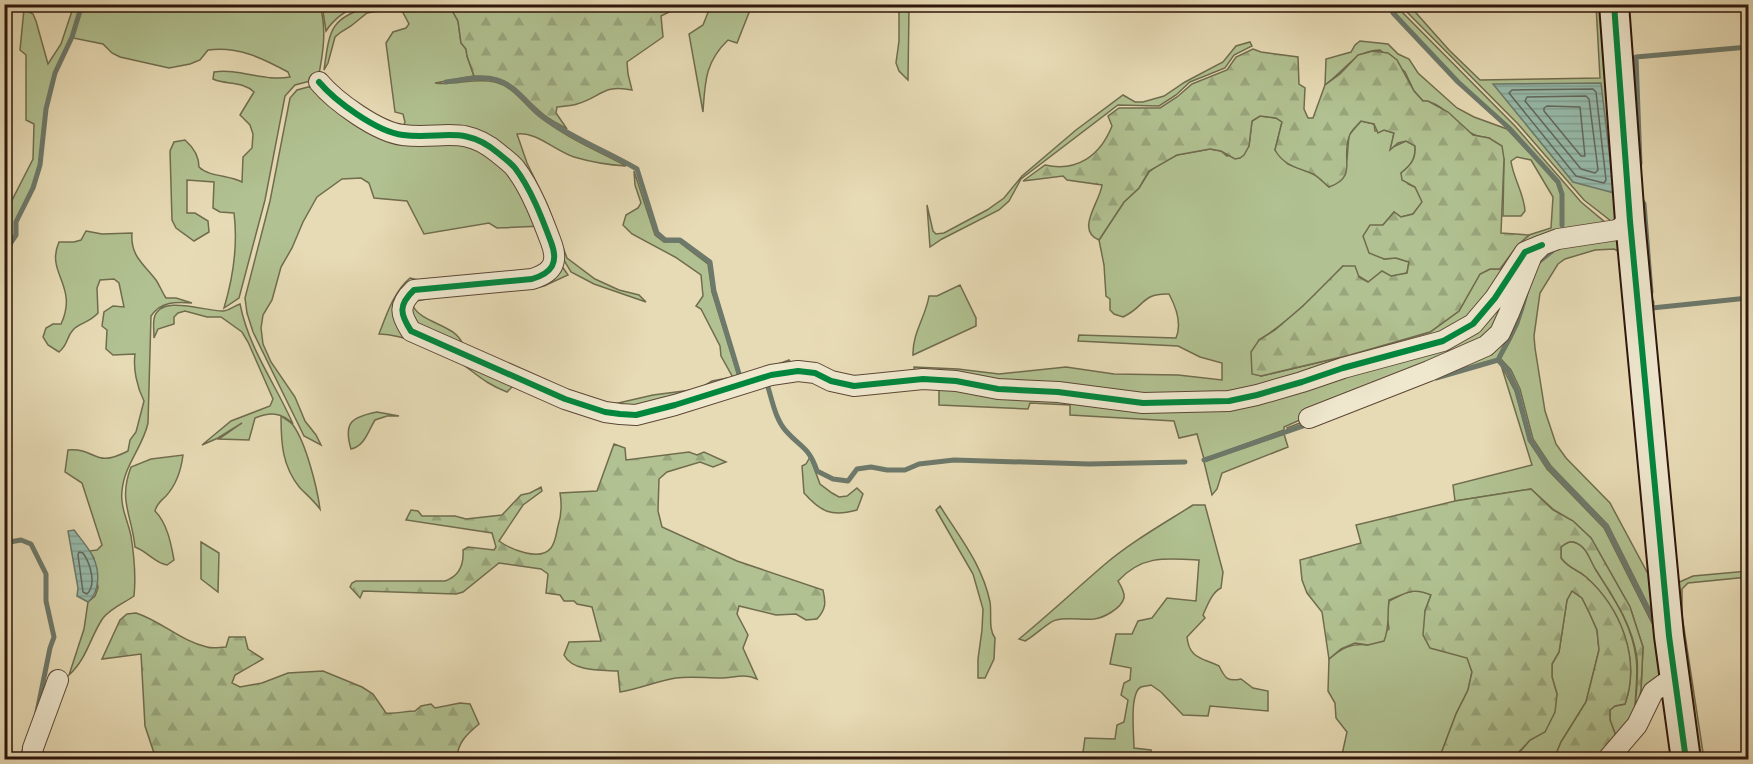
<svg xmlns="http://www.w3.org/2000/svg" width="1753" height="764" viewBox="0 0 1753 764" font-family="'IM FELL DW Pica',serif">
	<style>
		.grass { fill: #b1c191; stroke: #706c4e; stroke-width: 1.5; fill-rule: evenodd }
		.forest { fill: url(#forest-firs); stroke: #706c4e; stroke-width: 1.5 }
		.water { fill: url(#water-rules); stroke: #6d796b; stroke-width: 1.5 }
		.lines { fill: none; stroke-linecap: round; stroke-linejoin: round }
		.shore { stroke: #63685c; stroke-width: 1.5 }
		.stream { stroke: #6d796b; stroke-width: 5 }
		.street-casing { stroke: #5d4736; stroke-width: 22 }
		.secondary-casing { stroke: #2f160c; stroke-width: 32 }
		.street { stroke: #efe8cf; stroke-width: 20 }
		.secondary { stroke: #efe8cf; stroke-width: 28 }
		.cycleway-casing { stroke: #efe8cf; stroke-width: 10 }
		.cycleway { stroke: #00873e; stroke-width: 6 }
	</style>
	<defs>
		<pattern id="forest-firs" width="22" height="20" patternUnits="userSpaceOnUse" patternTransform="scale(1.5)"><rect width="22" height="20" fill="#b1c191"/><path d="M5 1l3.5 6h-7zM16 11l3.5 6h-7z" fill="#99a57c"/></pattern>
		<pattern id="water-rules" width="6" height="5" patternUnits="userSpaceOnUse" patternTransform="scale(1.5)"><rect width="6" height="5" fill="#97bbab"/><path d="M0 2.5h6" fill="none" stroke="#82a092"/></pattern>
	</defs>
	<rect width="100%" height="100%" fill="#e7dbb5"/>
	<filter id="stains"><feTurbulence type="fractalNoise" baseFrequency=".00333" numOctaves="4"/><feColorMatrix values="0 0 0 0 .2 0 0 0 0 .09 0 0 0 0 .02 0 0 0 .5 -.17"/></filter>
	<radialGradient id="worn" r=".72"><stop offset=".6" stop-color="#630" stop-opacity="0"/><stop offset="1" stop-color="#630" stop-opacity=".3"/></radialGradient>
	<path class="grass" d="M74 5H78L79 11 71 37 54 73 45 109 39 165 32 188 15 222V235L5 252V214L33 159 34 124 26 120V55L20 50 24 9 33 14 36 21 48 64 61 44Z
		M80 5H320C327 30 323 54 318 79L295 85 285 96 265 200 239 298 224 308C233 278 238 245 234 213L220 212 213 208 214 182 187 180V213H195L208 221 209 232 194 241 176 228 172 220 170 151 174 142 185 140C193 147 199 157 199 167 209 177 229 175 242 182L243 157 252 148 253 134 250 125 240 115 254 92C243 81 226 85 213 79L214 72C239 68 265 82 290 77L288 72C262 58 238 46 208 50L200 60 190 64 169 68 120 57 112 53 103 44 73 38 81 11Z
		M373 5H449L458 21 461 43 466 49 467 56 474 76 435 83C454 86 475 77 495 82 515 87 526 107 541 118 567 138 598 151 626 166 608 165 591 162 574 157 555 151 536 131 517 134L527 163 547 204 567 258 595 279 619 290 639 295 646 302 594 284 571 272 497 148 403 132 376 117 403 127 405 122 403 114 395 112 386 43 393 32 406 28 409 24 401 9 395 8 367 13 351 26 341 32 335 37 328 63 324 70C330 27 330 19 373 5Z
		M711 5H752L737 43 728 40C705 62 705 82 703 112L689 34 703 25Z
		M899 5H909V8L908 80 899 71 896 63 899 41Z
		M1400 5H1409L1449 50 1480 80 1600 78 1596 5H1607L1619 219 1611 221 1584 200 1518 124Z
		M1394 12H1402L1515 126 1581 202 1612 228 1568 232 1471 321 1301 379 1189 400 915 377 914 367 958 369 999 374 1066 367 1114 374 1178 375 1222 380V363L1200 357 1178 346 1078 341 1079 335 1176 338C1182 324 1176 307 1169 294 1141 293 1145 307 1123 317L1114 314 1110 310V299L1106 296 1104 265 1099 240 1124 202 1139 188 1149 172 1162 162 1177 155 1210 149 1221 151 1227 156 1249 146 1252 121 1260 116 1276 118 1282 122 1275 150 1288 164 1316 175 1329 187 1347 159 1349 135 1361 121 1374 124 1375 131 1384 130 1394 133 1391 148 1406 141 1415 145C1416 159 1411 165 1401 173L1408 184 1415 187 1423 202 1413 214 1401 217 1394 212 1383 225 1384 259 1396 258 1409 262 1407 273 1368 282 1343 266C1318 293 1290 321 1259 340L1261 376 1350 355 1430 332 1459 311 1480 274 1490 269H1500L1517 246 1529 235 1551 228 1553 197 1531 160 1517 157 1511 161C1513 178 1524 193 1525 211L1521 216H1503L1504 159 1489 138C1484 137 1479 137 1475 135 1455 128 1446 102 1423 101L1414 91 1405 72 1380 50C1354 51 1346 70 1325 85L1326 59 1351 52 1355 45 1360 41 1388 44 1398 54 1409 59 1418 73 1457 108 1474 117 1507 129 1544 168 1557 183 1561 195V225H1563V194L1559 182 1509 127 1458 81Z
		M1250 42 1252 46 1234 55 1225 68 1190 82 1176 95 1159 106 1118 105 1021 179 1009 201 999 210 942 239 930 247 927 205 933 231 936 234 944 233 987 210 1004 198 1022 176 1076 130 1123 95 1135 102H1143L1164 96 1185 82 1223 62 1236 46Z
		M308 87H315L369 124 456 137 494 153 542 226 497 228 489 223 424 234 407 201 374 198 369 183 361 178 342 179 317 197 303 222 292 248 281 267 272 300 263 315 261 328 263 344 271 362 295 397 305 421 316 435 321 445 304 436 253 332 247 313 245 298 270 201 290 98 297 90Z
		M634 171 655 235 664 242H679L708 264 712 292 739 379 789 360 795 369 736 383 721 356 720 346 701 309 696 306 703 296 701 275 675 257 632 234 623 225 626 215 638 208 641 203 635 185Z
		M86 231 102 234 132 233C130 256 144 264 156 280 160 286 162 292 166 298H176L192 303C176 302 161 301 151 316L148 423C143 447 124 465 122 491 120 507 128 521 131 536 134 555 136 577 134 596 124 603 111 608 103 618 90 637 87 659 69 675L84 629 88 602 95 596 98 588 94 558 89 551 97 550 102 545 82 483 65 472 68 450C98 448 93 469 128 451L130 440 136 432 144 401C137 387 133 369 135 354L113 355 106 349 107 330 102 326 104 312 113 306 124 307 119 283 114 279 100 280 97 288 98 313C89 323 79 323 73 330 66 337 69 344 59 352L48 345 43 337 46 328 53 324H61C79 286 45 273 59 242H74L81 240Z
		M1617 233 1622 235 1628 244 1670 674 1668 678 1650 689 1634 723 1618 742 1610 720V710L1615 706 1625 704C1641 659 1620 608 1586 577 1577 569 1570 570 1561 558V547C1565 544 1568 541 1573 542 1587 545 1590 560 1596 570 1614 599 1631 622 1636 657 1639 677 1634 698 1635 717L1641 690 1643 647 1630 607 1591 538 1573 521 1554 510 1531 489 1455 501 1453 485 1532 465 1501 365 1515 391 1529 441 1547 469 1604 528 1654 627 1658 625 1608 525 1551 466 1533 439 1520 389 1511 370 1500 358C1519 330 1527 301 1533 268L1553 252 1555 249 1553 248 1530 267 1523 301 1516 323 1497 359 1415 382 1287 430V428C1338 408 1390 389 1441 367 1455 361 1474 356 1487 347 1519 324 1519 258 1545 245 1564 236 1596 236 1617 233ZM1614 249 1620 252 1624 260 1653 571 1647 572 1610 503 1566 458 1556 444 1545 411 1535 348 1534 336 1540 293 1558 264 1565 259 1595 250Z
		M557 259 568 275 544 286 533 288 438 297 416 301 413 306C422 324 456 324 463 345L573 394 614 404 653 395 699 389 712 381 727 378 731 384 674 402 606 409 413 328 407 300 511 285Z
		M1513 272 1498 332 1284 427V430L1204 459 1197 434 1179 438 1174 421 1070 415V405L1030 403 1028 409 939 405V383L1190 406 1445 343Z
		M410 278 418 280 425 286 400 319 518 381 507 392C484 383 477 374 459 362 437 348 405 335 379 334 386 316 394 291 410 278Z
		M960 285 976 318V326L913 355C912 334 926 316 929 296H937Z
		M240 304C249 349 275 383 293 424 281 412 270 412 255 418L249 440 219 439 242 423 218 438 202 445 231 421 270 406 273 399 248 342 242 332 221 317H207L185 311 178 313 174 317V324L158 329 154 338C154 332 153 325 154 319 159 293 207 312 223 311 228 311 234 306 240 304Z
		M377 412 399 416H387L375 420C368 431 365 446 351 449 343 422 352 417 377 412Z
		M281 416C285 419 290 421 293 425 306 443 317 487 320 509 314 501 307 495 300 488 282 466 281 443 281 416Z
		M1284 434 1288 447 1222 473 1217 489 1212 495 1204 462Z
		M183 455C181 471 177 484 166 496 161 501 157 503 155 511 167 523 171 543 174 560L167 565C155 563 148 552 135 547 132 515 118 501 131 467L151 459Z
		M810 457 820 484 832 493 839 497 847 496 857 488 863 494 857 510C831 517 821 512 804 493L802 466 806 464Z
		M1193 505H1205L1223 572 1221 588C1212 592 1207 606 1203 615L1205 618 1187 637C1189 659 1203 658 1219 666 1225 678 1227 682 1241 679L1253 688 1268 691V711L1210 706 1208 716 1183 715 1161 692 1151 685C1148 686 1144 686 1141 687 1129 693 1134 735 1134 748L1151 750 1152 759H1082L1085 738 1115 739 1117 725 1124 722 1128 700 1121 695 1124 683 1130 680 1131 668 1110 664 1116 634H1132L1138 621 1152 618 1167 598 1196 601 1199 560C1166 558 1142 555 1118 581 1121 586 1125 592 1124 598 1121 609 1103 618 1094 619 1082 620 1067 617 1056 620 1049 621 1035 636 1025 641L1019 639C1048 615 1075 590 1104 565 1131 542 1163 524 1193 505Z
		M940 506C960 538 982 564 990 602 992 614 988 629 995 638L994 659 985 678H978V659L982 630 983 609 973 574 936 510Z
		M201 542 219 553 218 592 201 579Z
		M1748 571V577L1688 583 1682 589V615L1704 759H1696L1675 584 1693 576Z
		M1419 590 1431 595 1425 611 1456 654 1468 658 1472 672 1468 690 1456 714 1439 759H1341L1347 732 1336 718 1335 703 1328 691 1329 659C1342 648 1351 643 1368 645L1389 629 1387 616 1389 601 1405 593Z
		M1572 591 1582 598 1589 612 1597 630 1599 650 1586 702 1561 742 1554 759H1523L1518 754 1530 740 1545 731 1557 694 1552 677V664L1559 652 1567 600Z"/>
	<path class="forest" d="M322 5V4L361 5C346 10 335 17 326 31Z
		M449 5H683L661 16 663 37 627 62 628 74 632 90C603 84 601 97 577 104 571 106 564 106 557 107L556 113 567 129C559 124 550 120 543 114 514 90 516 78 474 76L467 56 466 49 461 43 458 21Z
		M1253 49 1261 52 1298 57 1299 84 1305 88 1304 109 1308 118H1313L1325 85 1340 74 1358 55 1373 51 1388 53 1397 60 1414 91 1423 101H1428L1448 112 1473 135 1489 138 1502 146 1504 159 1501 233 1529 235 1517 246 1500 269H1490L1480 274 1459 311 1430 332 1350 355 1261 376 1252 374 1251 352 1259 340 1275 330 1303 306 1343 266H1355L1359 277 1368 282 1382 271 1391 276 1407 273 1409 262 1396 258 1384 259 1369 253 1363 236 1370 225H1383L1394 212 1401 217 1413 214 1422 202 1415 187 1402 180 1401 173C1411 165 1416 159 1415 146L1406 141 1398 143 1390 150 1394 133 1384 130 1378 133 1374 124 1361 121C1357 126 1350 131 1349 137 1341 159 1358 177 1329 187 1324 183 1319 177 1313 174 1297 167 1284 166 1275 150L1282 122 1276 118 1260 116 1252 121 1249 146 1244 155 1240 158 1235 159 1221 151 1210 149 1177 155 1149 171 1139 188 1124 202 1099 240C1075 230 1100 202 1102 185L1067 180 1063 176 1023 181 1045 165C1077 172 1100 156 1112 126L1108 116 1119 108H1160L1177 97 1192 84 1227 70 1236 57Z
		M614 444 625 448 626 460 689 452 697 455 704 452 726 462 713 467 700 462 667 472 659 479 658 511 662 527 737 561 823 590C826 603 826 609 817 619L806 620 796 614 776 615 739 606 737 614 748 635 743 648 757 679C743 673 734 678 720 678 705 678 691 676 676 678 657 681 639 689 620 692L618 671C601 670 573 672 564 655L569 642 601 641 592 607 577 604 574 601H564L560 595 546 593 548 574 541 569 499 563 463 592 456 594 363 591 360 598 350 587 352 583 356 581H445C460 576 464 564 463 550L468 547 494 550 496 547 492 533 406 520 411 510 418 511 422 516H455L466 519 502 515 521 495 530 493 541 487 542 491 523 505 499 541C510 549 540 562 551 548 556 541 556 534 558 526 562 514 562 505 560 493L597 491Z
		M1531 489 1553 510 1573 521 1591 538 1630 607 1643 647 1641 690 1634 723C1635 702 1639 679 1637 658 1632 624 1614 598 1596 570 1590 561 1587 546 1574 542 1568 541 1565 544 1561 547V558C1569 569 1577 569 1586 577 1621 608 1641 659 1625 704L1615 706 1610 710V720L1616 736 1602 759H1554L1561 742 1586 702 1599 650 1597 630 1589 612 1582 598 1572 591 1567 600 1559 652 1552 664V677L1557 694 1555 712 1545 732 1530 740 1518 753 1523 759H1439L1456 714 1468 690 1472 672 1467 658 1430 648 1423 635 1425 611 1431 595C1413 587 1406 593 1389 600 1387 615 1390 627 1384 641L1368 645 1355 643 1341 649 1329 659 1322 612 1307 593 1302 580 1300 560 1361 543 1356 525 1455 501Z
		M136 613C161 621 181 641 207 647 213 649 220 647 226 647L229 637H245L248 649 263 659 235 675 232 683 240 687 262 683 288 673 323 671 362 687 373 694 386 713C398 714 404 711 415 711L421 706 431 704 435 708 460 703 470 704 479 724C467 734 457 743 457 759H156L145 726 141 654 102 659 120 620 127 614Z"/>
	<path class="water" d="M1601 83 1614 193 1573 182 1493 84Z
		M74 530C80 538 89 548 93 557 100 571 100 592 88 602L77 596 78 588 68 531Z"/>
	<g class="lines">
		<path class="shore" d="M1593 89 1596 92 1606 180 1604 183 1576 176 1509 93 1512 90Z
			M1586 96 1589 99 1598 170 1595 173 1581 169 1525 101 1527 97Z
			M1547 106 1580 107 1585 156H1581L1544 111V108Z
			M79 552 83 553C90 563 97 584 87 594L83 592 78 555Z"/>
		<path class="stream" d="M1393 13 1458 82 1509 128 1558 182 1562 194V225
			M446 82C461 80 481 75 497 80 517 86 527 105 543 117 572 138 606 151 637 169L657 233 665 240H680L710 262 714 291 740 377 745 376
			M1640 164 1636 57 1748 47
			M1640 198 1644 204 1651 292
			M4 253 16 235V222L33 188 40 165 46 109 55 73 72 37 80 11 79 4
			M1537 263 1552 251
			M1652 302V308L1748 298
			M1498 360 1508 371 1517 390 1530 440 1549 467 1606 526 1656 625
			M1436 378 1498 360 1517 323 1526 293
			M767 384C772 399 775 419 786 431 801 448 809 447 817 471L833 479 848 481 857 469 871 467 887 470H905L919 464 954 460 1089 464 1185 462
			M1204 460 1309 424
			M4 543 21 540 31 544 46 574V601L54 637 50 648 37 712
			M22 760 25 746"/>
		<defs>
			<path id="street" d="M319 82C335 101 377 132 403 135 441 140 464 124 498 153 504 158 511 163 515 168 531 189 542 218 551 242 559 263 552 273 532 279L414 290C398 305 400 314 411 331L565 399 605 412 620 414 636 415 675 405 771 375 798 371 815 373 831 381 854 386 923 379 956 381 998 389 1058 392 1143 403 1229 401 1257 395 1302 382 1343 368 1443 341 1473 324 1495 298 1525 252 1542 245
				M1309 418 1429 371 1486 346 1500 333 1509 313 1532 255 1542 245 1558 239 1617 230 1630 221
				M32 760 33 748 58 680
				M1607 760 1637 725 1653 692 1664 684 1674 681"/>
			<path id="secondary" d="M1614 4 1630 221 1669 636 1686 760"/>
		</defs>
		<use href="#street" class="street-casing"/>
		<use href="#secondary" class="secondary-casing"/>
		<use href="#street" class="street"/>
		<use href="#secondary" class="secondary"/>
		<defs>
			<path id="cycleway" d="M1614 4 1630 221 1669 636 1686 760
				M319 82C335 101 377 132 403 135 441 140 464 124 498 153 504 158 511 163 515 168 531 189 542 218 551 242 559 263 552 273 532 279L414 290C398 305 400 314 411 331L565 399 605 412 620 414 636 415 675 405 771 375 798 371 815 373 831 381 854 386 923 379 956 381 998 389 1058 392 1143 403 1229 401 1257 395 1302 382 1343 368 1443 341 1473 324 1495 298 1525 252 1542 245"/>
		</defs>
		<use href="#cycleway" class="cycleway-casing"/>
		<use href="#cycleway" class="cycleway"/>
	</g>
	<rect width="1753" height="764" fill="none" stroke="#e7dbb5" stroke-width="24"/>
	<rect x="6" y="6" width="1741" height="752" fill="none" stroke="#2f160c" stroke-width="3"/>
	<rect x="12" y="12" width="1729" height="740" fill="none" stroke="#2f160c" stroke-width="1.5"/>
	<rect width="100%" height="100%" filter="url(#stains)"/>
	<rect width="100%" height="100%" fill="url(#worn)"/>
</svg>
